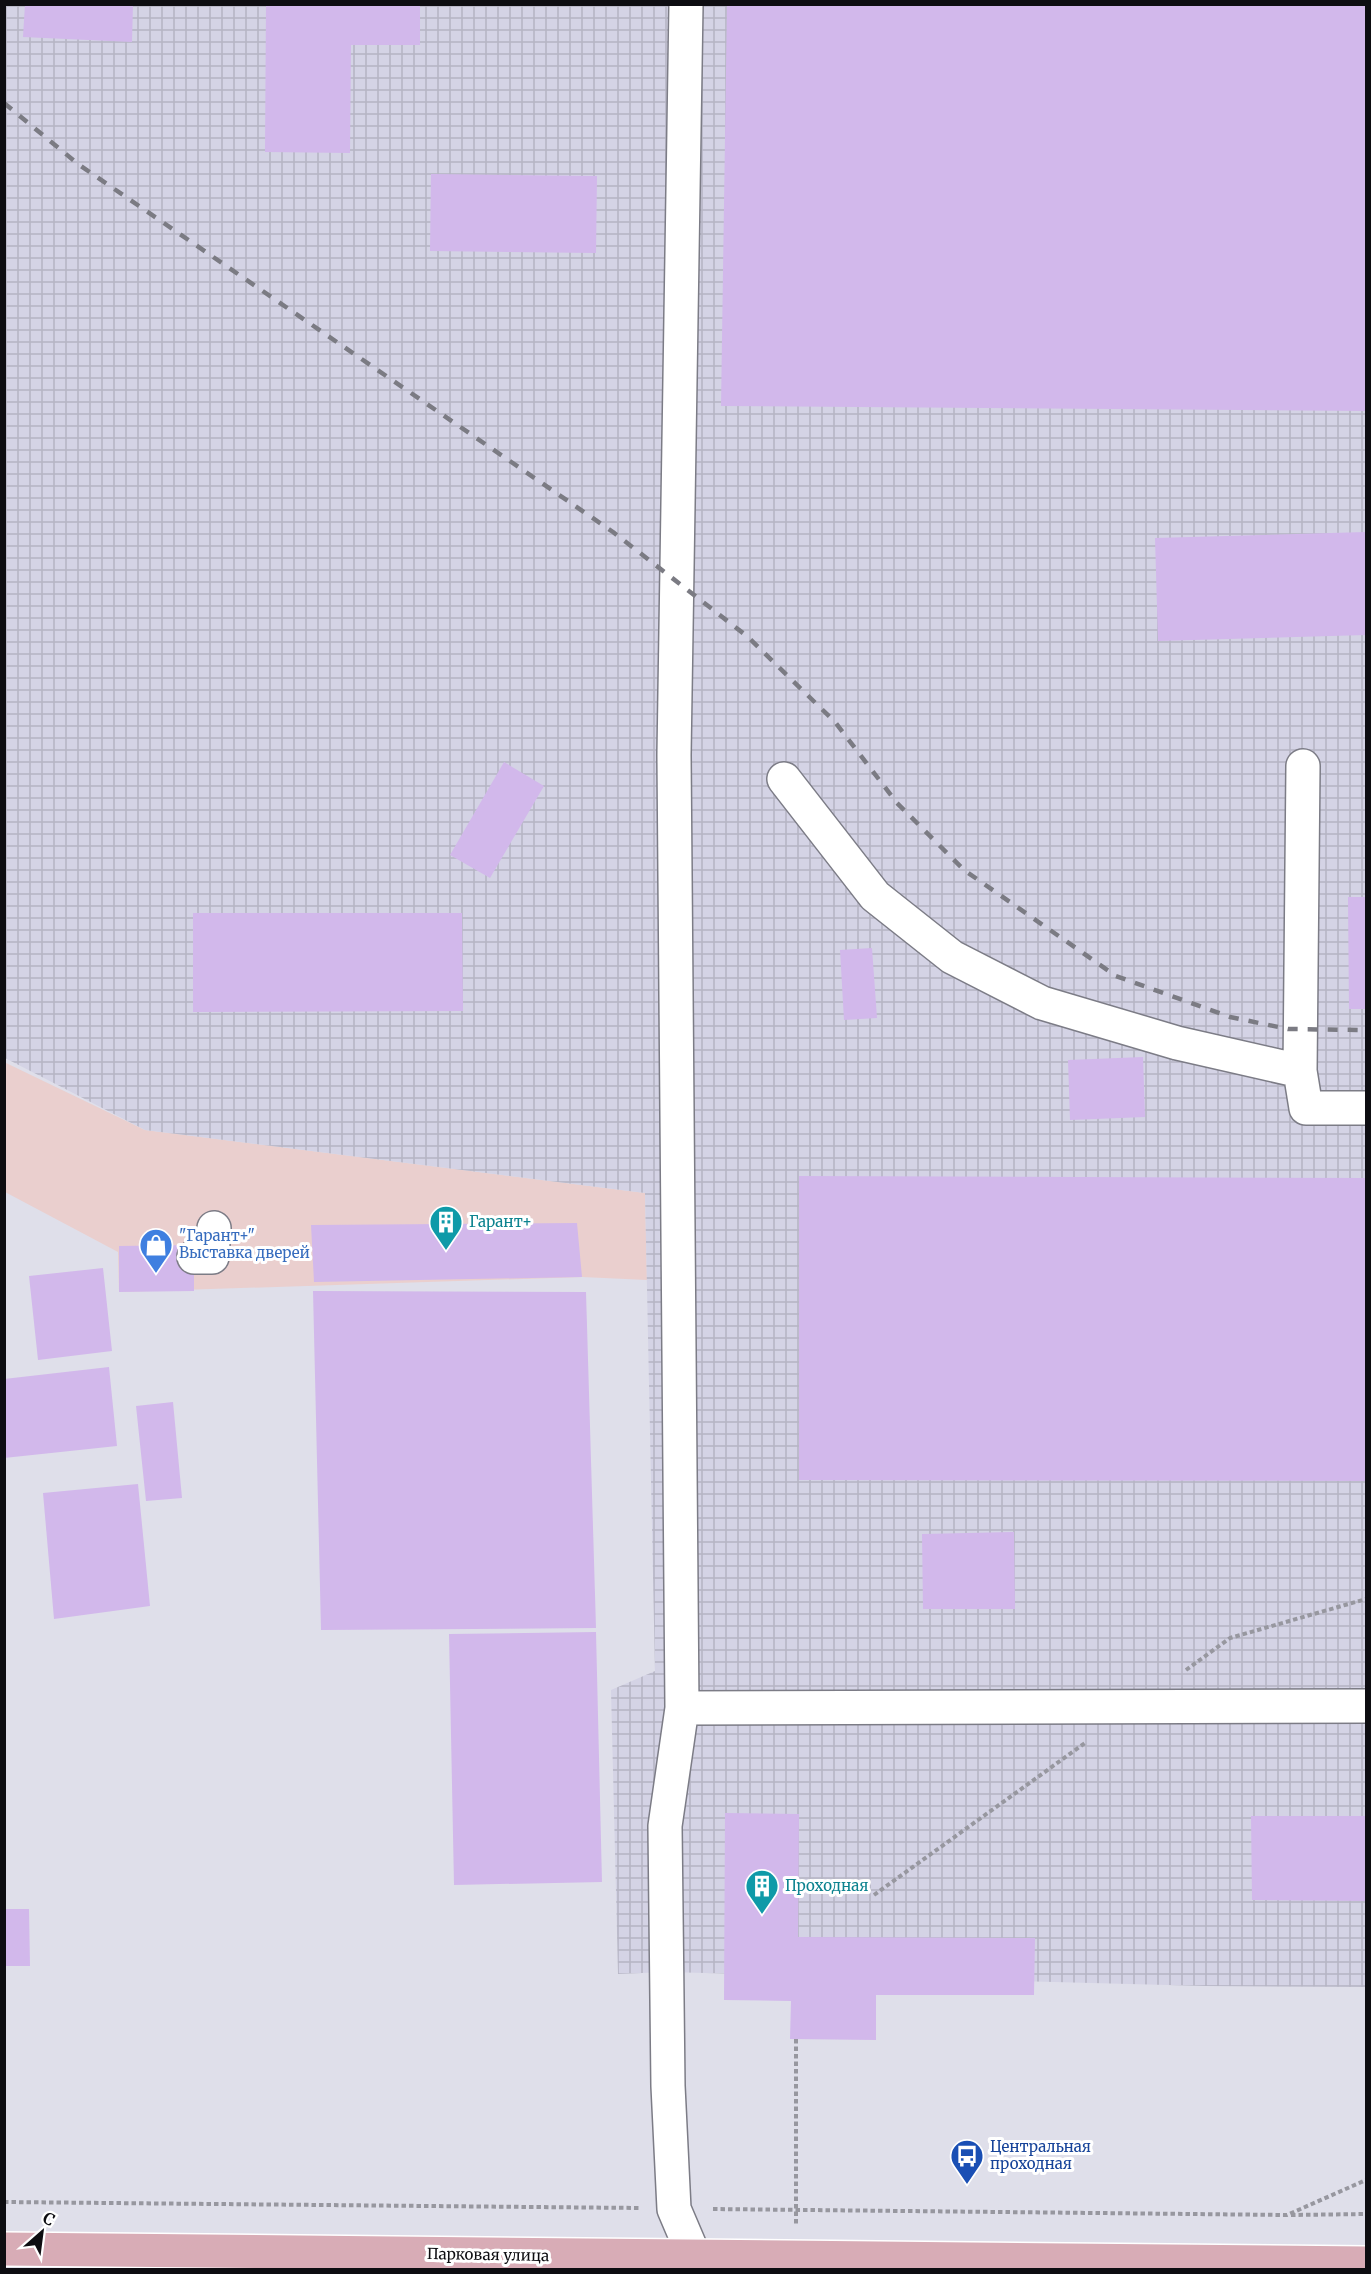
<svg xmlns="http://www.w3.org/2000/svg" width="1371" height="2274" viewBox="0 0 1371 2274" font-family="Merriweather,serif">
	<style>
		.commercial { fill: #eacfce }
		.industrial { fill: url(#industrial-grid) }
		.building { fill: #d2b8eb }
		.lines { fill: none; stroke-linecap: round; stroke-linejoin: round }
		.minor-casing { stroke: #7c7c86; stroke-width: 36 }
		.major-casing { stroke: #fff; stroke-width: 36 }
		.path { stroke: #97979f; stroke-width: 4; stroke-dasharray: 4.5 3; stroke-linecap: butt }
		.minor { stroke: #fff; stroke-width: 33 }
		.major { stroke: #d8acb6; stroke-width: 33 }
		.rail { stroke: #7b7b83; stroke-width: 4.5; stroke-dasharray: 10 10; stroke-linecap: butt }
		.labels { text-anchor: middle; stroke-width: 6; stroke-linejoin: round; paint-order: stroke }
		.culture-label { font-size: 15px; fill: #0d838f; stroke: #fff; text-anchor: start }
		.shop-label { font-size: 15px; fill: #366cbe; stroke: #fff; text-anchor: start }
		.transit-label { font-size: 15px; fill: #164399; stroke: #fff; text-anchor: start }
		.street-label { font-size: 15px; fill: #0d0d11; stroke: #fff }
	</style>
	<defs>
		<pattern id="industrial-grid" width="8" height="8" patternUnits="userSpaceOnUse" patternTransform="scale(1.5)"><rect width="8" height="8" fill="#d4d3e5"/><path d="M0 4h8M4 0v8" fill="none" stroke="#b5b4c3"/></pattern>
	</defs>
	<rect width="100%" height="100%" fill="#dfdfea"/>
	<path class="commercial" d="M4 1062 145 1130 645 1193 647 1280 582 1277 119 1292 118 1252 5 1192Z"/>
	<path class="industrial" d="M4 5H1366V1987L1205 1986 666 1972 618 1974 611 1690 655 1671 645 1193 145 1130 5 1058Z"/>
	<path class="building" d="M25 4H133L132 42 23 37Z
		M266 4H420V45H351L350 153 265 152Z
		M727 4H1366V411L721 406Z
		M431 174 597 176 596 253 430 251Z
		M1366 532V635L1158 641 1155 538Z
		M504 762 544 786 490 878 450 855Z
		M1348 897H1366V1009H1349Z
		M193 913H462L463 1011 193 1012Z
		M872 948 877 1018 844 1020 840 950Z
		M1143 1057 1145 1117 1070 1120 1068 1060Z
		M799 1176 1366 1178V1481L799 1480Z
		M577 1223 582 1277 314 1282 311 1225Z
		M194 1245V1291L119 1292V1246Z
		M103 1268 112 1351 38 1360 29 1276Z
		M313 1291 586 1292 596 1628 321 1630Z
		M109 1367 117 1446 4 1458V1379Z
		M173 1402 182 1498 146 1501 136 1406Z
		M138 1484 150 1606 54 1619 43 1493Z
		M1014 1532 1015 1609H923L922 1534Z
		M596 1632 602 1882 454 1885 449 1634Z
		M725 1813 799 1814 798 1937 1035 1938 1034 1995H876V2040L790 2039 791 2001 724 2000Z
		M1251 1816H1366V1901L1252 1900Z
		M4 1909H29L30 1966H4Z"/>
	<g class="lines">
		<defs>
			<path id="minor" d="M686 4 674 755 682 1708 665 1826 668 2086 674 2209 700 2270
				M1303 766 1300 1071 1306 1108H1366
				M784 779 875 896 952 957 1042 1003 1177 1043 1300 1071
				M194 1257H212L214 1228
				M682 1708 1366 1706"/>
			<path id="major" d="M4 2249 1366 2263"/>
		</defs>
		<use href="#minor" class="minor-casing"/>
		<use href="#major" class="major-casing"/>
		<path class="path" d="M1186 1670 1230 1638 1366 1599
			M874 1895 1085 1743
			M796 2039V2224
			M4 2202 640 2208
			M713 2209 1287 2215 1366 2180
			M1291 2215 1366 2214"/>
		<use href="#minor" class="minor"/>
		<use href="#major" class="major"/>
		<path class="rail" d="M4 103 78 164 613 532 748 637 835 722 897 803 964 870 1116 976 1230 1017 1288 1029 1366 1030"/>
	</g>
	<defs>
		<symbol id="building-pin" viewBox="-11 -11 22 30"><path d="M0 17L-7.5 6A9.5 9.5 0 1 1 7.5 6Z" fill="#0f9aa8" stroke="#fff"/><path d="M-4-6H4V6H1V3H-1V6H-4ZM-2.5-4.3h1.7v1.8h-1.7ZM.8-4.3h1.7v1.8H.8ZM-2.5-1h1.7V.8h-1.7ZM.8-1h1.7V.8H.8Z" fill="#fff"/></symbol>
		<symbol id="shop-pin" viewBox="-11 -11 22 30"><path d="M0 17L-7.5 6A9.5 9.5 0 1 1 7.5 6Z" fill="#3f7fe0" stroke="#fff"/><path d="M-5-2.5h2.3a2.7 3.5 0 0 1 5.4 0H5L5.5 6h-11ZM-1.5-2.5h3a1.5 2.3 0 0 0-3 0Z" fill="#fff"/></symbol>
		<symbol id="bus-pin" viewBox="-11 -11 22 30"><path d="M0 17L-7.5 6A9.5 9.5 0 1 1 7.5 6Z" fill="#1a4fb4" stroke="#fff"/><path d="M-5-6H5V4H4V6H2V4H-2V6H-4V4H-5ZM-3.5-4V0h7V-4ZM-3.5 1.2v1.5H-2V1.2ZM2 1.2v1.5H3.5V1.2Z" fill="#fff"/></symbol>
	</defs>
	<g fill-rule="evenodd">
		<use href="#building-pin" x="427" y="1203" width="38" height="52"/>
		<use href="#shop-pin" x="137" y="1226" width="38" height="52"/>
		<use href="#building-pin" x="743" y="1867" width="38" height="52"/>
		<use href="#bus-pin" x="948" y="2137" width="38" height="52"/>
	</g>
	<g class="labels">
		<g class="culture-label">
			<text x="469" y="1227">Гарант+</text>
			<text x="785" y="1891">Проходная</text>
		</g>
		<g class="shop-label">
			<text x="179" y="1241">"Гарант+"<tspan x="179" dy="17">Выставка дверей</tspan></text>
		</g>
		<g class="transit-label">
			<text x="990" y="2152">Центральная<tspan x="990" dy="17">проходная</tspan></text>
		</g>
		<g class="street-label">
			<text transform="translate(488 2255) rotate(1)" y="5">Парковая улица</text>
		</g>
	</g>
	<rect width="1371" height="2274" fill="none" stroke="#0d0d11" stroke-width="12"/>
	<g transform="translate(42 2232) rotate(28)" stroke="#ffffff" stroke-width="4.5" paint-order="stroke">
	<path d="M0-4.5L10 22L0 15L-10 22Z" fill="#0d0d11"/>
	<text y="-9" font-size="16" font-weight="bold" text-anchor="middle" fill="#0d0d11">С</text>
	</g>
</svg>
